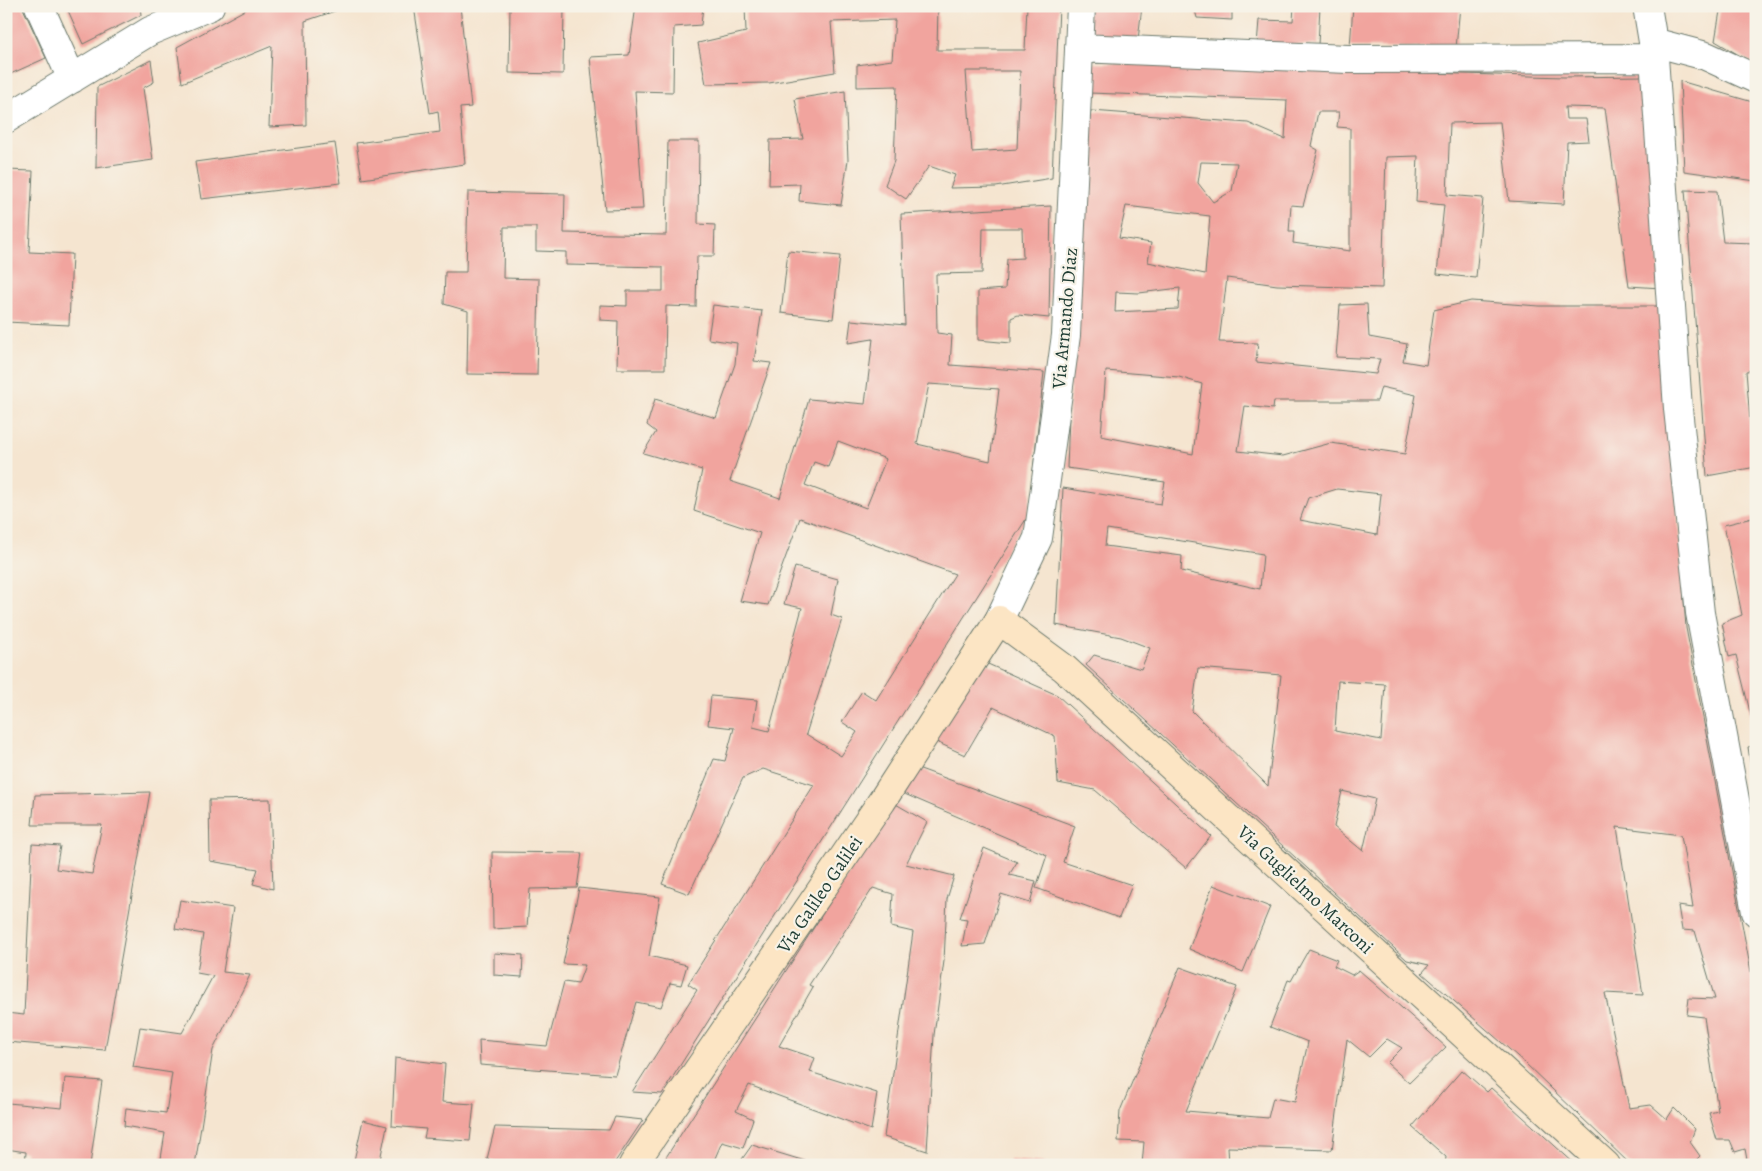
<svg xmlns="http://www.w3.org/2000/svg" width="1762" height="1171" viewBox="0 0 1762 1171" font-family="Alegreya,serif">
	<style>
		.building { fill: #f1a49e; fill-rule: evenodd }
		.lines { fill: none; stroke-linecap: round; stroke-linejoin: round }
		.street-casing { stroke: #6a786b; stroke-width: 30 }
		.secondary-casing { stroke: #6a786b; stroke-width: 30 }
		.street { stroke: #fff; stroke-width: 28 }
		.secondary { stroke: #fce5c4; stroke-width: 28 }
		.labels { text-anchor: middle; stroke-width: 4.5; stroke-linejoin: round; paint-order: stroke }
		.street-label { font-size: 19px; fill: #1f3d34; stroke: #f7f3e8 }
	</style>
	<rect width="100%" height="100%" fill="#f7f3e8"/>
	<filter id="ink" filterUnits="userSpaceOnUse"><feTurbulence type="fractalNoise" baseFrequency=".02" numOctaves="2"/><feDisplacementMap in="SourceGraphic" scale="10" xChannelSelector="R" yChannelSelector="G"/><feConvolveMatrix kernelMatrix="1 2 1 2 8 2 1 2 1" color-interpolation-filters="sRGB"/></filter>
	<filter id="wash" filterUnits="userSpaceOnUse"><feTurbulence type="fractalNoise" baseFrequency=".0096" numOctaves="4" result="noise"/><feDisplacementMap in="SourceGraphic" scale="20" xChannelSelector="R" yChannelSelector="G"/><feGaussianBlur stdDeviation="1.12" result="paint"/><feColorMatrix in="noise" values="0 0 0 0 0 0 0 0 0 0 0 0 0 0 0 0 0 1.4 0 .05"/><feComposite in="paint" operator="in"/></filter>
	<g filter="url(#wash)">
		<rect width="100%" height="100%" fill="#f5e5d0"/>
		<g id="blocks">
			<path class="building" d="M6 6H22L46 58 6 76Z
				M66 6H140L141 15 83 44Z
				M252 6H350L305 21 306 125 269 127 272 46 182 83 177 47Z
				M414 6H460L471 107 460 108 465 164 362 179 356 143 440 132 438 111 430 113Z
				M510 6H564L563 74 509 73Z
				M636 6H703L701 25 674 27 673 92 635 91 643 209 605 210 590 57 629 55Z
				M745 6H938L937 50H1025L1027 6H1059L1052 178 996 187 950 188 955 175 929 166 906 199 885 185 894 161 897 86 857 87V65L892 60 895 20 831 22 835 72 769 83 706 84 698 43 746 32ZM966 71H1020L1017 149 972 152Z
				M1089 6H1142L1138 40 1088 38Z
				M1194 6H1232V20L1197 18Z
				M1294 6H1320L1318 45H1257L1259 20 1293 21Z
				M1353 6H1460L1456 48 1350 47Z
				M1687 6H1756V65L1715 41 1720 11 1688 8Z
				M151 60 154 82 143 88 153 160 96 168 97 87Z
				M1090 63 1564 77 1644 76 1661 288 1629 286 1605 108 1565 107 1566 119H1586L1589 141 1567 142 1564 204 1509 201 1500 122 1450 123 1447 195 1483 198 1476 278 1437 274 1444 205 1416 202 1418 156 1386 157 1382 288 1277 285 1227 278 1219 342 1258 343 1256 362 1376 374 1380 359 1336 357 1340 305 1367 304 1369 337 1407 344 1403 361 1426 365 1434 310 1471 301 1539 306H1662L1686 628 1756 998V1165H1748L1745 1149 1735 1152 1730 1140H1717L1709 1113 1718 1111 1704 1017 1687 1015 1689 998 1715 999 1695 931 1682 930 1678 906 1693 908 1681 835 1617 827 1643 995 1605 993 1629 1108 1651 1105 1667 1119 1674 1108 1695 1129 1690 1142 1700 1156 1691 1165H1631L1525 1063 1422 973 1429 965 1407 960 1086 665 1094 655 1141 669 1150 648 1121 637 1056 625 1063 488 1161 504 1165 482 1067 468 1072 337 1079 110 1248 123 1285 139 1287 100 1089 93ZM1318 112H1339L1337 127 1350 128V251L1293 243 1294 232H1289L1291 205 1303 206 1318 150 1311 146ZM1201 162 1237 163 1232 191 1213 202 1198 183ZM1126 206 1210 216 1205 274 1148 262 1151 243 1119 238ZM1180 288 1178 309 1115 312 1116 292 1139 293ZM1106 371 1179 377 1202 384 1193 454 1101 436ZM1381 387 1416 395 1405 454 1331 443 1283 456 1238 451 1245 406 1273 409 1274 401H1377ZM1337 489 1381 494 1377 535 1300 520 1308 498ZM1107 529 1263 554 1260 589 1181 571 1182 556 1105 546ZM1198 668 1281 675 1268 786 1192 711ZM1338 681 1385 684 1381 740 1335 731ZM1342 791 1375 799 1363 851 1334 827Z
				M1680 81 1756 103V181L1684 171Z
				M845 91 848 160 841 205 799 201 800 184 769 185 770 140 803 139 795 99Z
				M668 141H699L698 224 715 225 714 256H697L696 307 666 306 665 369H617L618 321 600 320V305L627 306V291H663V267L566 265V252L536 251V227H504L503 278 539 279 537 375 467 374 468 311 444 304 445 272H466L468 192 565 194 564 233 666 235Z
				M335 143 341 183 201 199 195 162Z
				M6 170 33 171 29 252 72 254 69 325 6 322Z
				M1685 190 1717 191 1723 242 1756 243V370L1746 371 1752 445 1756 444V467L1707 476Z
				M1051 206 1049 318 1018 315 1011 318V343L978 340V291L1005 289 1007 259 1023 258 1022 228H983L982 273 936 274 937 333 952 335 950 365 1044 372 1028 516 662 1094 632 1092 697 990 688 984 814 785 763 769 743 778 689 894 662 884 714 759 725 761 734 728 708 725 711 696 757 700 753 727 769 731 802 608 784 604 795 567 838 579 831 615 842 619 806 734 841 756 857 732 842 722 862 691 876 700 955 574 800 518 768 605 740 601 760 533 694 511 702 470 643 453 656 432 647 425 655 399 716 418 735 364 737 343 708 339 713 305 762 311 754 361 771 363 730 481 780 498 809 399 865 404 873 339 848 343 851 320 905 325 901 214ZM929 384 999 389 990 461 917 444ZM838 441 886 459 866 508 805 485 814 462 828 467Z
				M788 251 840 256 833 319 781 313Z
				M1756 517V715L1751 716 1736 655 1729 657 1722 623 1742 615 1724 525Z
				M979 660 1057 695 1211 836 1186 868 1095 790 1058 783 1055 736 993 707 965 755 930 739Z
				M1756 745V794H1755L1748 747Z
				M915 767 1075 826 1063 862 1132 885 1119 918 1036 888 1047 855 900 792Z
				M150 792 105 1050 6 1042V1013L24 1015 32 844 60 846 56 869 92 874 102 825H32L35 795Z
				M270 799 273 889 253 884 258 869 210 861 209 800Z
				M894 803 927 822 906 864 954 876 947 899 944 961 934 1035 927 1151 884 1137 913 932 891 927 893 894 873 888 809 985 813 987 779 1046 815 1058 810 1072 877 1093 871 1130 749 1085 736 1111 753 1119 743 1148 722 1142 712 1165H661Z
				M984 848 1017 862 1009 875 1036 881 1030 903 1001 894 985 944 962 946 967 919 960 918Z
				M492 852 582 853 577 888 530 889 527 927 493 929Z
				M1213 885 1270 907 1243 972 1189 949Z
				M579 888 660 897 649 956 687 965 681 985 670 983 661 1007 636 1002 615 1075 480 1065 479 1040 547 1046 564 982 578 984 585 965 563 964Z
				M180 900 233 908 223 972 250 975 213 1050 195 1165H160L165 1133 124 1126 126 1108 166 1113 172 1073 133 1067 140 1027 182 1033 213 976 197 973 203 934 175 929Z
				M1309 949 1337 960 1334 966 1352 975 1359 970 1446 1047 1409 1083 1387 1063 1402 1048 1387 1039 1369 1057 1347 1039 1332 1150 1228 1147 1229 1165H1142L1144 1142 1118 1141 1120 1111 1180 967 1237 987 1186 1111 1268 1118 1273 1098 1295 1102 1308 1042 1270 1027 1288 980 1291 981Z
				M494 953 523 955 522 977 494 975Z
				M395 1058 445 1064 442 1102 474 1104 470 1141 424 1138 426 1129 392 1126Z
				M1462 1070 1487 1092 1491 1088 1576 1165H1445L1446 1157 1412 1127Z
				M65 1078 102 1081 90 1165H25L26 1152 6 1149 8 1103 62 1108Z
				M615 1117 643 1120 613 1165H504L487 1159 495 1127 609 1130Z
				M363 1120 387 1126 379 1165H353Z
				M752 1145 815 1164V1165H748L740 1162Z
				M1010 1160 1045 1163V1165H1010Z"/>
		</g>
	</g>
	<g filter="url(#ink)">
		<use href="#blocks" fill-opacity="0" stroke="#6a786b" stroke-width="1"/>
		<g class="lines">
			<defs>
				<path id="street" d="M39 6 72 79
					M1647 6 1653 42 1678 409 1700 613 1756 912
					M1653 42 1706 56 1756 79
					M1079 48 1348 59 1654 58
					M6 119 150 31 210 6
					M999 620 1038 538 1066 335 1081 6"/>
				<path id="secondary" d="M633 1165 882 801 999 620 1064 668 1606 1165"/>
			</defs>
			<use href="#street" class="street-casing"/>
			<use href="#secondary" class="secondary-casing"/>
			<use href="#street" class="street"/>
			<use href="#secondary" class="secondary"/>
		</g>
	</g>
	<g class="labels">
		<g class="street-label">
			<text transform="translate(1064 318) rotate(-85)" y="7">Via Armando Diaz</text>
			<text transform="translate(1306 889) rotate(43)" y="7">Via Guglielmo Marconi</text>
			<text transform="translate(819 894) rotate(-56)" y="7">Via Galileo Galilei</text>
		</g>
	</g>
	<rect width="1762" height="1171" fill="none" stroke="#f7f3e8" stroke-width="25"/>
</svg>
